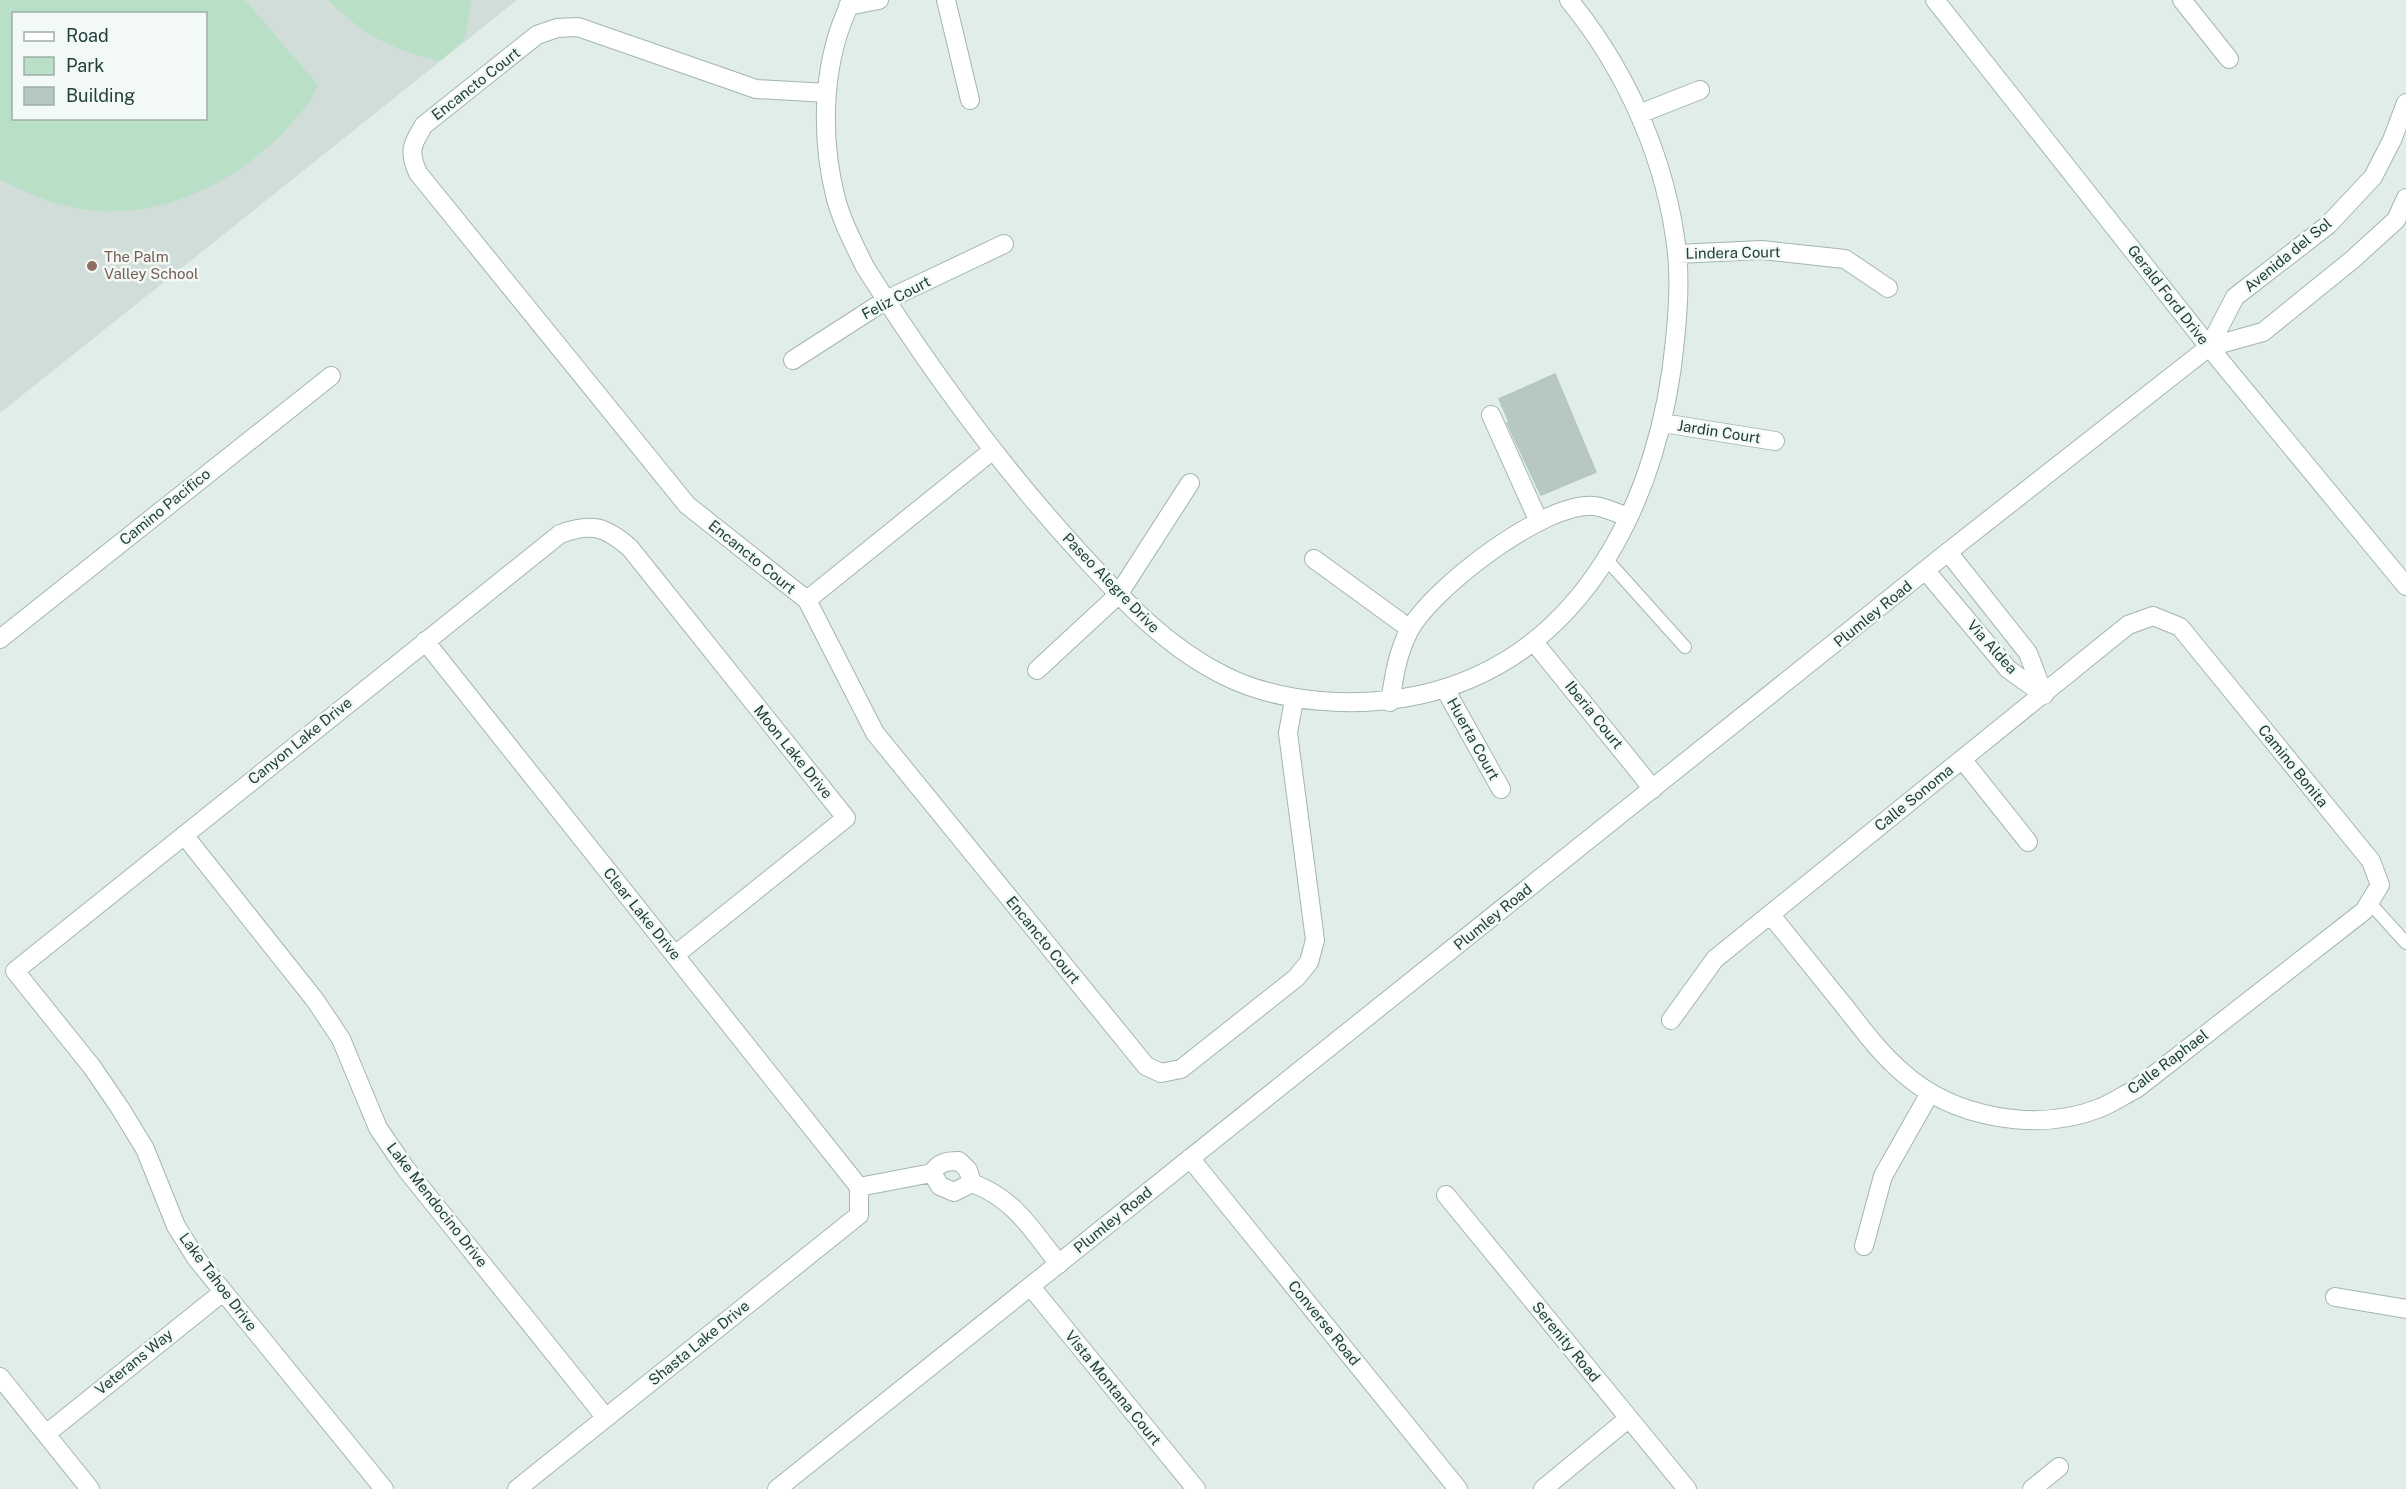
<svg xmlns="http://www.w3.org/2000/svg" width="2406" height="1489" viewBox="0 0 2406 1489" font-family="'Public Sans',sans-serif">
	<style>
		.built { fill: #d0ddd8; fill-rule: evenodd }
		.green { fill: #b9e0c7; fill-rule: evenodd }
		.building { fill: #b7c8c2; stroke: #b3c7c1; stroke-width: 1.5 }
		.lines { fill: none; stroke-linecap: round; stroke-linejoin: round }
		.service-casing { stroke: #a3b5b1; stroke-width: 14 }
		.minor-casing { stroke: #a3b5b1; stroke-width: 20 }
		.tertiary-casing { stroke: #a3b5b1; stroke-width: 20 }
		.secondary-casing { stroke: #9fbab2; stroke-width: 20 }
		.service { stroke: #fff; stroke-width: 12 }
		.minor { stroke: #fff; stroke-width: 18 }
		.tertiary { stroke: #fff; stroke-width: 18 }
		.secondary { stroke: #fff; stroke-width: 18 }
		.education-dot { fill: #8d6e63; stroke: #f2f9f6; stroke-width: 2 }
		.labels { text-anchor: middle; stroke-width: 5; stroke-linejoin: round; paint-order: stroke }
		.street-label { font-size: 15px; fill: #203f3a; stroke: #f2f9f6 }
		.education-label { font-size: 15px; fill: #785e54; stroke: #f2f9f6; text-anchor: start }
	</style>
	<rect width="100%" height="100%" fill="#e1ede9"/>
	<path class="built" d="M0 0H517L0 413ZM14 14H206V118H14Z"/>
	<path class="green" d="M0 0H245L318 85C311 102 301 113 289 126 239 182 159 222 81 209 49 203 29 194 0 180ZM14 14H206V118H14Z
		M328 0H472L464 40 440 61C389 48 366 37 328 0Z"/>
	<path class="building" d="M1555 374 1596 472 1541 495 1507 423 1509 422 1499 399Z"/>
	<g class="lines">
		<defs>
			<path id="service" d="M1607 560 1685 647
				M2369 902 2406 943"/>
			<path id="minor" d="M852 0C822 58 820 133 835 195 841 220 854 244 865 267 929 368 1000 466 1081 554 1124 601 1166 647 1225 676 1281 704 1359 708 1419 695 1585 659 1661 495 1675 340 1678 312 1680 281 1677 253 1667 161 1627 71 1569 0
				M946 0 970 100
				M2182 0 2229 59
				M848 6 879 0
				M827 93 756 89 578 27 557 28 537 35 424 125C412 144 408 151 418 173L687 505 807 600 875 733 1146 1066 1161 1073 1181 1069 1296 978 1309 962 1315 940 1288 733 1294 700
				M1639 114 1700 90
				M1677 254 1762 250 1845 259 1888 288
				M2209 347 2235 297 2328 225 2373 177 2392 140 2406 103
				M2209 347 2263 332 2352 260 2396 220 2406 198
				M793 360 886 300 1004 244
				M1491 415 1539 522
				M1663 423 1775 441
				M1314 559 1410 629
				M1926 571 2008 669 2044 695 2028 653 1948 552
				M807 600 993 450
				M0 639 331 376
				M425 641 859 1187
				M1534 642 1653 789
				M1037 670 1118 595 1190 483
				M1445 689 1501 789
				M1390 702C1394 677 1397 654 1409 631 1431 589 1545 501 1594 506 1605 507 1618 514 1629 517
				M1962 759 2028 842
				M184 835 315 1000 341 1039 378 1128 406 1169 606 1418
				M1671 1020 1715 959 2128 625 2153 616 2180 627 2371 861 2380 885 2364 911 2136 1089C2124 1095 2112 1103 2100 1108 2036 1133 1953 1118 1902 1072 1880 1053 1863 1030 1845 1007 1820 976 1795 945 1770 914
				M932 1173 940 1186 954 1192 972 1183C1015 1199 1031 1229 1059 1264
				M859 1187 932 1173C939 1162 947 1161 959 1161L968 1170 972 1183
				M1446 1195 1687 1489
				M1864 1246 1883 1176 1930 1093
				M1031 1287 1196 1489
				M2335 1297 2406 1309
				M0 1377 90 1489
				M46 1434 223 1292
				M384 1489 196 1258 176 1226 145 1149 120 1108 92 1067 15 971 560 534C592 522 606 527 630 548L846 818 675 955
				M517 1489 859 1215V1187
				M1543 1489 1629 1418
				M2032 1489 2059 1467"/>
			<path id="tertiary" d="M1190 1158 1458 1489
				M777 1489 1948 552 2209 347"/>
			<path id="secondary" d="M1935 0 2209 347 2406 586"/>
		</defs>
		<use href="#service" class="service-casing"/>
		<use href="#minor" class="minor-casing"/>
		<use href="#tertiary" class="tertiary-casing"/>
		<use href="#secondary" class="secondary-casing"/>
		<use href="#service" class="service"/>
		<use href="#minor" class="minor"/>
		<use href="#tertiary" class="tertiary"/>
		<use href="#secondary" class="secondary"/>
	</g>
	<circle class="education-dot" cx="92" cy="266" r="6"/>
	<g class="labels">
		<g class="street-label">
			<text transform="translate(476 84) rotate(-38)" y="5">Encancto Court</text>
			<text transform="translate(1733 253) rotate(-1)" y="5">Lindera Court</text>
			<text transform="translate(2288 255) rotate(-39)" y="5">Avenida del Sol</text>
			<text transform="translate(2168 295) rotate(52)" y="5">Gerald Ford Drive</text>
			<text transform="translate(896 298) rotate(-28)" y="5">Feliz Court</text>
			<text transform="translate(1719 432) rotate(9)" y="5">Jardin Court</text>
			<text transform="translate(165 507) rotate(-39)" y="5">Camino Pacifico</text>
			<text transform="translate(752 557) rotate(39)" y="5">Encancto Court</text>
			<text transform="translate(1111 583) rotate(46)" y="5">Paseo Alegre Drive</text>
			<text transform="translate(1873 614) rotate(-39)" y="5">Plumley Road</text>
			<text transform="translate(1992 647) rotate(48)" y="5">Via Aldea</text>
			<text transform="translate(1594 715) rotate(51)" y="5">Iberia Court</text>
			<text transform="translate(1473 739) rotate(61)" y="5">Huerta Court</text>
			<text transform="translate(300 741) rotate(-39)" y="5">Canyon Lake Drive</text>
			<text transform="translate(793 752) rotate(51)" y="5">Moon Lake Drive</text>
			<text transform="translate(2293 766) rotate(51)" y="5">Camino Bonita</text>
			<text transform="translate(1914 798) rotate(-39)" y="5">Calle Sonoma</text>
			<text transform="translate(642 914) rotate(51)" y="5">Clear Lake Drive</text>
			<text transform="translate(1493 917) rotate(-39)" y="5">Plumley Road</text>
			<text transform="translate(1043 940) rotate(51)" y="5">Encancto Court</text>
			<text transform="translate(2168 1062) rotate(-37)" y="5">Calle Raphael</text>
			<text transform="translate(437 1205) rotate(52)" y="5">Lake Mendocino Drive</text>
			<text transform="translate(1113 1220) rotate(-39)" y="5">Plumley Road</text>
			<text transform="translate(218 1282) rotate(53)" y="5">Lake Tahoe Drive</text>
			<text transform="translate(1324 1323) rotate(51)" y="5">Converse Road</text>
			<text transform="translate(1566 1342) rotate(51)" y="5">Serenity Road</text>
			<text transform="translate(699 1343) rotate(-39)" y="5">Shasta Lake Drive</text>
			<text transform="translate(134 1362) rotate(-39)" y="5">Veterans Way</text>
			<text transform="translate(1113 1388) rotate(51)" y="5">Vista Montana Court</text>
		</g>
		<g class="education-label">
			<text x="104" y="262">The Palm<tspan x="104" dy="17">Valley School</tspan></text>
		</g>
	</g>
	<rect x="12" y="12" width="195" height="108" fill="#f2f9f6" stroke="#9eafab" stroke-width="1.5"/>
	<rect x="24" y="32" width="30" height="9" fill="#ffffff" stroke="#9eafab" stroke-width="1.5"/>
	<text x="66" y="42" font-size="18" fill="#203f3a">Road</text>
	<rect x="24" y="57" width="30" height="18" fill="#b9e0c7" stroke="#9eafab" stroke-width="1.5"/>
	<text x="66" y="72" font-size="18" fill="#203f3a">Park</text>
	<rect x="24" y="87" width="30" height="18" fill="#b7c8c2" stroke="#9eafab" stroke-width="1.5"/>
	<text x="66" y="102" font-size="18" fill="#203f3a">Building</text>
</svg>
